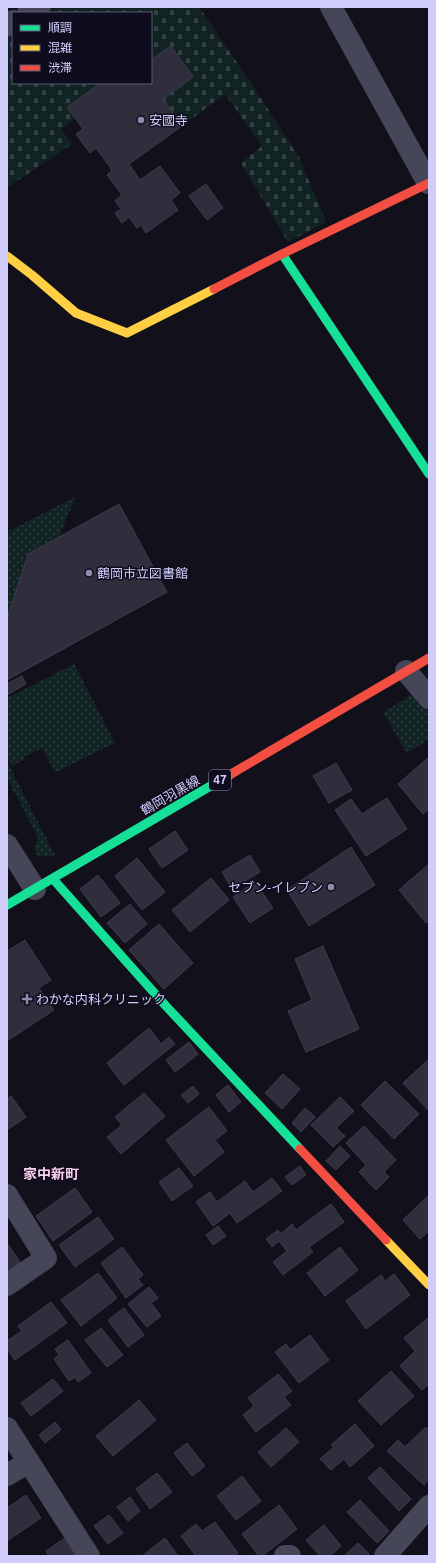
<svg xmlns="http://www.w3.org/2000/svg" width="436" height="1563" viewBox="0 0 436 1563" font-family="Ubuntu,'Noto Sans JP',sans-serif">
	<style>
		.green { fill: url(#green-dots) }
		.cemetery { fill: url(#cemetery-stones) }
		.building { fill: #302e3c; stroke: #3e3b4d }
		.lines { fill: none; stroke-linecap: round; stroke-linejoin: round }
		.street { stroke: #464659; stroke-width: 22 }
		.fast { stroke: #16e098; stroke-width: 9 }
		.slow { stroke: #ffcf43; stroke-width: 9 }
		.jam { stroke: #f24e42; stroke-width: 9 }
		.poi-dot { fill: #8e8bac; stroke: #0f0d1d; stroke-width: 1.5 }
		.labels { text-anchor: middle; stroke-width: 3; stroke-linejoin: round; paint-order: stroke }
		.shield { fill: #0f0d1d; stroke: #9693b8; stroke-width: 1 }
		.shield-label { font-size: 12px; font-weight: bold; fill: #d0cdfb }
		.poi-label { font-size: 13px; fill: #d0cdfb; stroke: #0f0d1d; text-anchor: start }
		.street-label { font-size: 13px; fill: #d0cdfb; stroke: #0f0d1d }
		.neighbourhood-label { font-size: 14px; font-weight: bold; fill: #fbcfed; stroke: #0f0d1d }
	</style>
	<defs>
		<pattern id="green-dots" width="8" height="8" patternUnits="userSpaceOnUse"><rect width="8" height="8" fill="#112323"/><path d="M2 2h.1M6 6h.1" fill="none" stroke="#334244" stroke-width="1.8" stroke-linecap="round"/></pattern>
		<pattern id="cemetery-stones" width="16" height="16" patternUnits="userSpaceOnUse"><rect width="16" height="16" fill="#112323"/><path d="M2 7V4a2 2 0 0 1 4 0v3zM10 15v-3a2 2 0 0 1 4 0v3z" fill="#334244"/></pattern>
	</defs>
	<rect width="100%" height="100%" fill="#12101a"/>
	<path class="green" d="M75 497 59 537 27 554 7 618V532Z
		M74 664 115 743 55 773 42 748 24 757 25 759 12 766 7 756V698Z
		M417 690 429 705V739L407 753 383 713Z
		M7 761 55 856H38L34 848 38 838 7 778Z"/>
	<path class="cemetery" d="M58 7H199L251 83 299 157 326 222 288 242 241 163 262 146 225 94 182 126 163 99 193 77 171 46 151 60V13H47Z
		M13 32V83H101L67 107 75 119 61 129 72 144 7 188V36Z"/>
	<path class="building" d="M171 46 193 77 163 99 182 126 129 164 140 180 160 166 180 193 171 200 178 210 146 233 141 225 137 228 129 217 122 223 115 213 121 209 115 201 122 195 107 175 112 170 96 148 90 153 76 134 83 129 67 107 101 83H151V60Z
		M206 184 223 208 207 220 189 196Z
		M119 504 167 592 7 680V618L28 554Z
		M22 676 26 684 7 695V684Z
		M429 757V809L423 814 398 784Z
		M336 763 352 790 329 803 313 776Z
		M387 798 407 829 366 856 335 810 351 799 362 814Z
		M175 831 188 850 162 868 149 849Z
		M351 847 375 885 309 926 287 890Z
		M250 855 260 872 232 889 222 872Z
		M137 858 165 892 142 910 115 876Z
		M429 864V920L426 923 399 890Z
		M98 875 120 903 101 917 80 889Z
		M211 878 229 900 190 932 172 910Z
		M255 882 273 908 250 923 233 897Z
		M130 904 147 924 125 943 107 923Z
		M159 924 193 963 164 989 129 950Z
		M25 940 51 980 39 988 54 1010 7 1041V951Z
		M323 946 359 1029 306 1052 288 1011 312 1000 295 959Z
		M149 1028 161 1044 169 1037 175 1044 124 1085 107 1063Z
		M189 1042 198 1054 175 1072 166 1060Z
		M429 1059V1111L403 1083Z
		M283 1074 300 1089 282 1109 265 1093Z
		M385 1081 419 1114 394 1139 361 1105Z
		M228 1085 241 1102 229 1112 216 1095Z
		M193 1086 199 1094 188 1103 181 1095Z
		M144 1093 165 1116 121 1154 107 1137 122 1125 115 1117Z
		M11 1096 26 1117 7 1130V1099Z
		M340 1097 354 1111 336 1128 345 1136 333 1147 311 1125Z
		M209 1107 227 1131 215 1140 224 1152 194 1176 166 1140Z
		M305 1108 315 1117 301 1132 292 1123Z
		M364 1126 396 1160 384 1172 389 1177 376 1190 359 1172 366 1165 346 1143Z
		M340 1146 350 1156 336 1170 326 1161Z
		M300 1166 306 1175 292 1185 285 1177Z
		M179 1168 193 1186 172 1201 159 1182Z
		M272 1178 282 1191 237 1223 230 1213 213 1226 196 1202 210 1192 217 1202 245 1181 253 1192Z
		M75 1188 92 1212 53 1241 36 1216Z
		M429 1195V1233L428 1232 420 1239 403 1220Z
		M331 1204 344 1222 309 1247 313 1252 283 1275 273 1262 287 1251 279 1241 272 1247 266 1239 278 1230 281 1234 292 1224 296 1230Z
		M98 1217 114 1239 75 1267 59 1245Z
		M218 1226 226 1236 213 1245 206 1235Z
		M7 1243 22 1265 7 1275Z
		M122 1247 143 1275 138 1279 143 1285 126 1298 101 1263Z
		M340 1247 358 1270 325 1296 307 1273Z
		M98 1273 117 1298 81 1326 61 1300Z
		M394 1274 410 1295 366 1329 346 1301 381 1275 385 1281Z
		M149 1287 158 1298 151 1303 161 1316 147 1327 128 1304Z
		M51 1302 67 1323 15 1360 7 1349V1341L22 1331 18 1326Z
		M124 1308 144 1335 128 1347 108 1320Z
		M429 1317V1384L422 1390 400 1366 415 1351 404 1338Z
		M101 1328 123 1355 107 1367 85 1340Z
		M310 1335 329 1360 299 1383 275 1352 286 1344 290 1350Z
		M68 1340 91 1373 78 1382 75 1377 69 1381 54 1359 59 1355 55 1349Z
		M391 1371 414 1396 381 1425 358 1401Z
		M278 1374 292 1391 284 1397 291 1405 256 1432 243 1415 254 1406 248 1398Z
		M53 1379 63 1391 31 1416 21 1403Z
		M139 1400 156 1420 113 1456 96 1436Z
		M55 1422 61 1430 45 1443 39 1435Z
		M355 1424 374 1446 350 1467 344 1459 331 1470 320 1459 334 1447 331 1445Z
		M426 1427 429 1431V1479L424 1485 387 1451 398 1440 405 1447Z
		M286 1428 299 1442 271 1467 258 1452Z
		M187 1443 205 1466 192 1476 174 1453Z
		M380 1467 411 1499 399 1511 368 1478Z
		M157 1473 172 1492 150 1509 136 1489Z
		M242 1476 261 1501 236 1520 217 1496Z
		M26 1495 41 1518 7 1541V1508Z
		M130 1497 140 1511 128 1521 117 1507Z
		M360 1500 389 1531 377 1543 347 1512Z
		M279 1505 297 1529 262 1556H259L242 1534Z
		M109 1515 123 1533 108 1544 94 1526Z
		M215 1522 238 1553 234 1556H196L181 1536 196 1524 202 1531Z
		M324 1525 341 1546 330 1556H320L306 1540Z
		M65 1538 77 1556H49L46 1551Z
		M165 1538 178 1556H142Z
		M358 1543 369 1554 366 1556H344Z"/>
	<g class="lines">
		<path class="street" d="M331 7 428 183
			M28 13 40 7
			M7 25 13 21
			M406 671 429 698
			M7 845 35 889
			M7 1195 46 1258 7 1285
			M7 1428 89 1556
			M7 1475 29 1462
			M285 1556H290
			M385 1556 429 1506"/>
		<path class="fast" d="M282 254 429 474
			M53 879 165 1005 300 1149
			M7 905 231 774"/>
		<path class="slow" d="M7 256 32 275 76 313 127 333 214 289
			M386 1240 429 1285"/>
		<path class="jam" d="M214 289 282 254 429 183
			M231 774 429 658
			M300 1149 386 1240"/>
	</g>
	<g class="poi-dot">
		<circle cx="141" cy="120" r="4"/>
		<circle cx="89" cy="573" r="4"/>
		<circle cx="331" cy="887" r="4"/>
		<path d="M25 993h4v4h4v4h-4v4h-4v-4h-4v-4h4z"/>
	</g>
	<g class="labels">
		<rect class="shield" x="209" y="770" width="22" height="20" rx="3"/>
		<g class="shield-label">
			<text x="220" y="784">47</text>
		</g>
		<g class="poi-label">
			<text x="149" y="125">安國寺</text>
			<text x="97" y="578">鶴岡市立図書館</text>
			<text x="323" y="892" text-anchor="end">セブン-イレブン</text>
			<text x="36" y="1004">わかな内科クリニック</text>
		</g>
		<g class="street-label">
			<text transform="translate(170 795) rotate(-30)" y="5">鶴岡羽黒線</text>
		</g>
		<g class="neighbourhood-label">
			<text x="51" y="1179">家中新町</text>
		</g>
	</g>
	<rect width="436" height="1563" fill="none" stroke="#d0cdfb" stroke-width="16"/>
	<rect x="12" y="12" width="140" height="72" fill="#0f0d1d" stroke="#5c5a76"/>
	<rect x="20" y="25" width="20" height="6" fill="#16e098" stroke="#5c5a76"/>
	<text x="48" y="32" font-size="12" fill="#d0cdfb">順調</text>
	<rect x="20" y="45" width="20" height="6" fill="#ffcf43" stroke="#5c5a76"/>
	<text x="48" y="52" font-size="12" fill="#d0cdfb">混雑</text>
	<rect x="20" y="65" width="20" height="6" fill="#f24e42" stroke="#5c5a76"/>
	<text x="48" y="72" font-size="12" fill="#d0cdfb">渋滞</text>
</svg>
